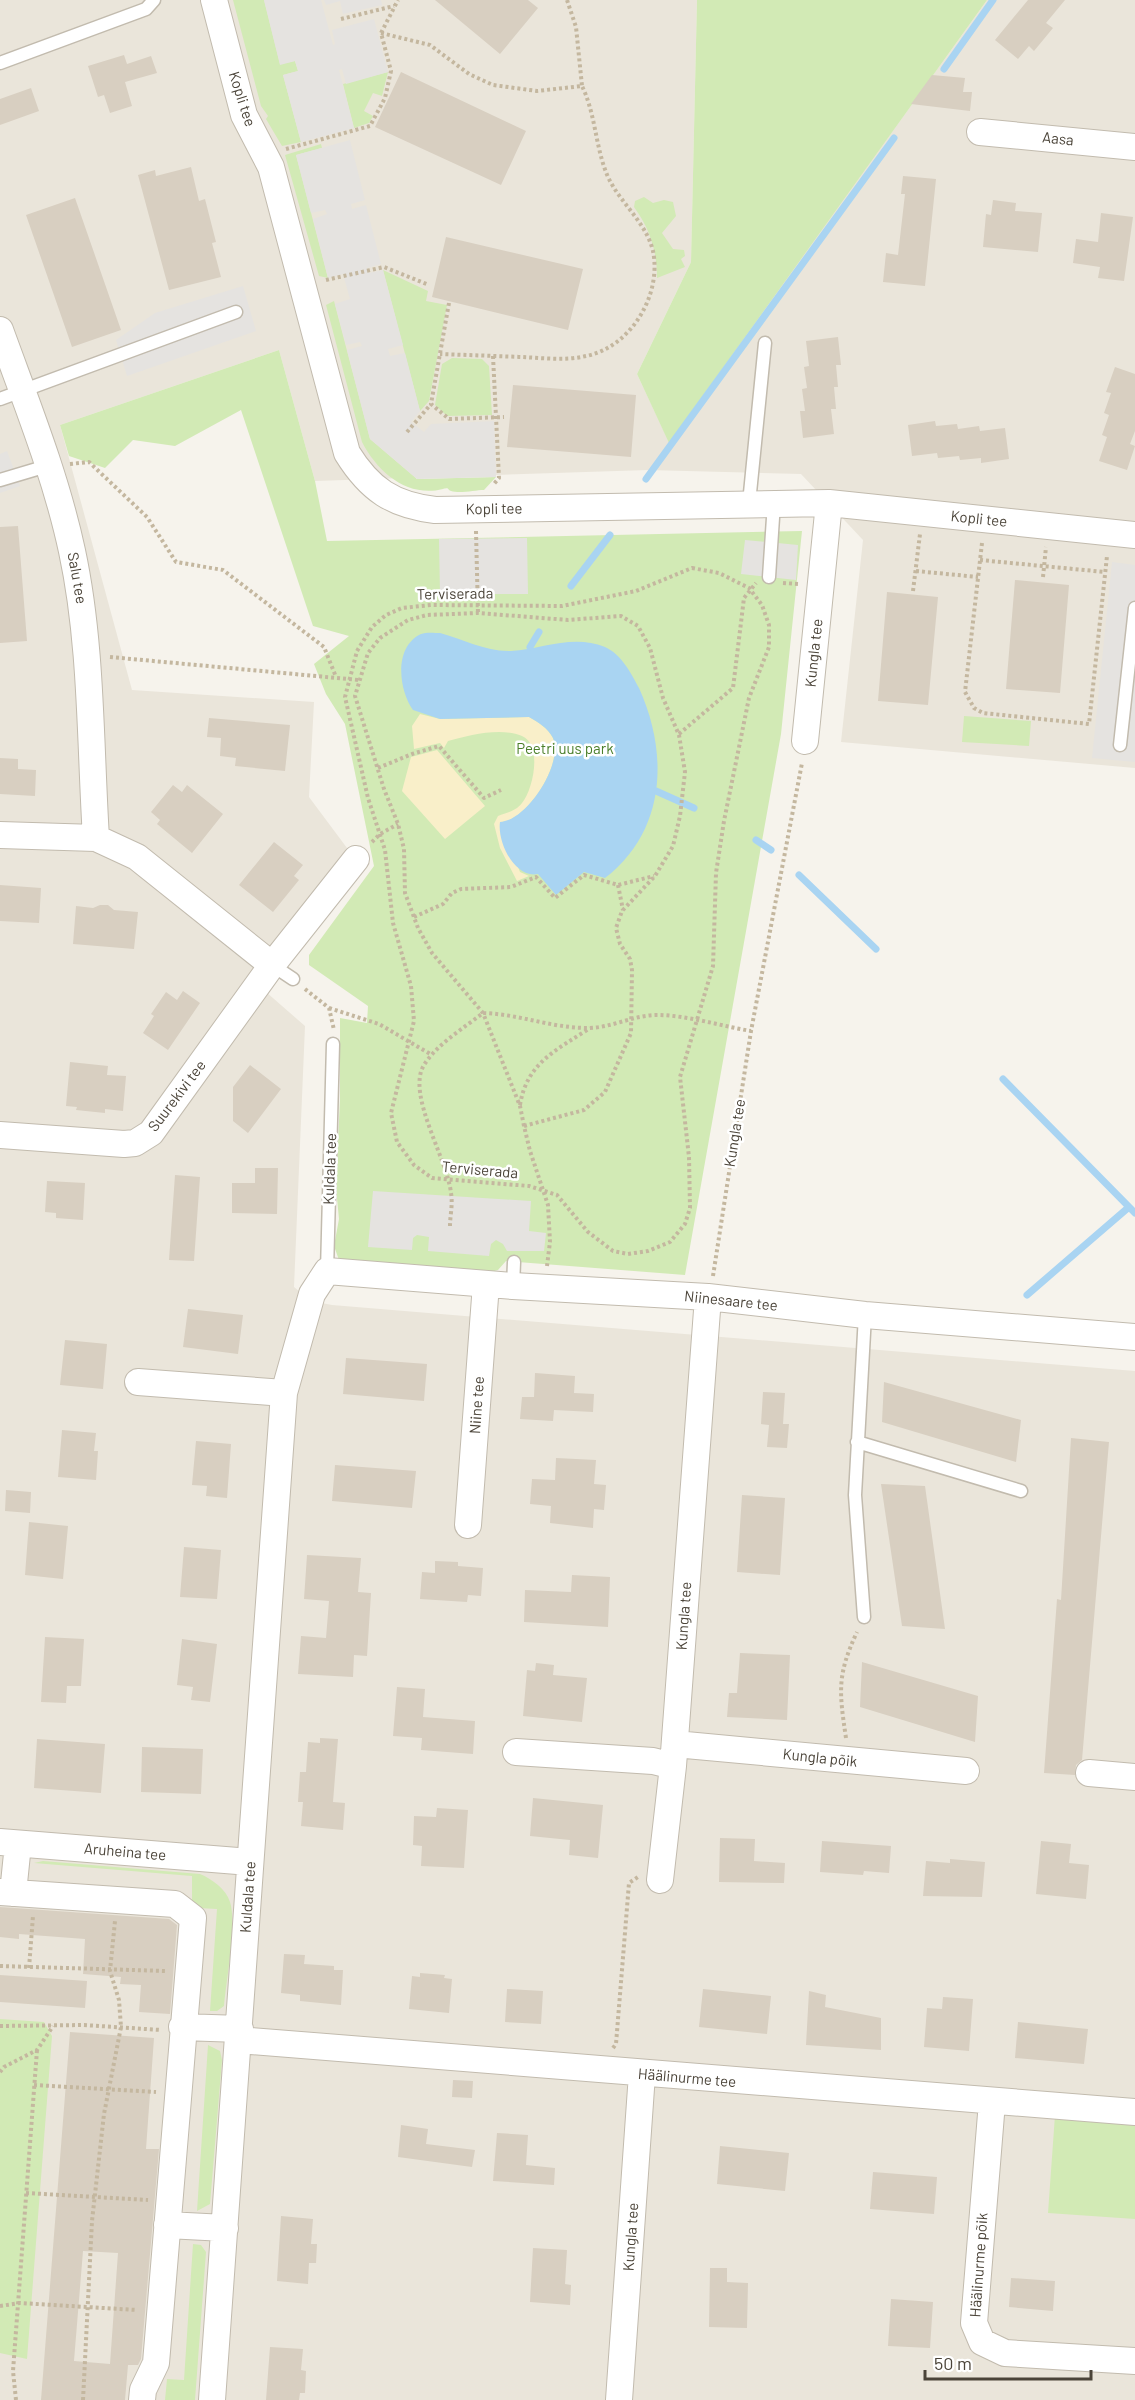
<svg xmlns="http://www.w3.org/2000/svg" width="1135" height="2400" viewBox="0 0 1135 2400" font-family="Barlow,sans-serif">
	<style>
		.residential { fill: #eae5da }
		.green { fill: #d2eab5 }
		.sand { fill: #f9efc9 }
		.parking { fill: #e5e3e0 }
		.water { fill: #a9d4f2 }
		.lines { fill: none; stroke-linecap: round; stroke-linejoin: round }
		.stream { stroke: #a9d4f2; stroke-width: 7 }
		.building { fill: #d8cfc1; fill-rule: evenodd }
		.lane-casing { stroke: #c2bbae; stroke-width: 15 }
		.street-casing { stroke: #c2bbae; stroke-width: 28 }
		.path { stroke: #c4b79f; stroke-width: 4; stroke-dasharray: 3 3; stroke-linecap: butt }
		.lane { stroke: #fff; stroke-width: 12 }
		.street { stroke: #fff; stroke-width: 26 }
		.labels { text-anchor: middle; stroke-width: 5; stroke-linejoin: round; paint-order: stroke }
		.street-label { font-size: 15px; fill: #4b4439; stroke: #fff }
		.park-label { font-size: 15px; fill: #4a7f2a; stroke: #fff }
	</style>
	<rect width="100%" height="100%" fill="#f6f3ec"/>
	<path class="residential" d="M0 0H697L691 262 637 374 669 442 987 0H1135V768L841 742 863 540 801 474 648 470 315 481 279 350 60 425 132 690 314 702 309 797 347 848 250 978 305 1026 294 1287 311 1301 332 1305 1135 1371V2400H0Z"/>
	<path class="green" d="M233 0H264L280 64 295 61 298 71 283 75 301 142 282 146 266 119 268 116 261 106Z
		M697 0H987L669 443 637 374 691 262Z
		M388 72 382 96 373 93 364 111 373 116 369 123 354 128 343 84Z
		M321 144 322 148 296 155 328 278 319 276 285 155Z
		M644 197 653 203 664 200 673 202 676 216 662 233 673 249 684 250 685 256 681 259 685 267 657 278C657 251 650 229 634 207L635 201Z
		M383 270 428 291 426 301 447 305 429 401 420 411Z
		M334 301 370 439 417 479 496 477 484 490C475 490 460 494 451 491 447 490 450 487 443 489 408 498 378 473 362 442L326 305Z
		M279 350 315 481 327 541 802 531 781 734 685 1275 506 1261 498 1270 491 1272 339 1260 334 1246 339 1219 336 1188 340 1099V1018L367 1023 368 1006 309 965V955L374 866 345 724 326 694 314 664 349 636 313 626 241 410 175 446 133 440 105 468 69 456 60 425Z
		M452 358 482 359 489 366 492 415 447 416 435 405 442 364Z
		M964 716 1031 721 1029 746 962 742Z
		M43 1861 200 1874C212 1879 226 1889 230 1902 237 1922 226 1982 224 2006L217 2011H210L217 1909 198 1908 192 1904V1876L34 1863Z
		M0 2019 44 2022 52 2036 27 2359 0 2353Z
		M208 2045 220 2051 222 2060 210 2204 197 2211Z
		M1055 2115 1135 2121V2219L1048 2213Z
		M193 2244 201 2245 206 2252 195 2400H165L167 2379 184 2380Z"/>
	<path class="sand" d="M420 714 440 719 529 717C538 722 548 728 553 738 564 763 527 821 501 822L520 872 529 876 517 881 500 848 494 824 498 816C507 812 515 812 522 803 533 790 543 745 522 736 501 727 469 735 448 741L444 748 440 743 414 749 412 726Z
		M437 750 485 806 445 839 402 791 411 757Z"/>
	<path class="parking" d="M264 0H321L333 45 335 44 332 30 374 19 388 72 346 84 342 69 339 70 354 128 301 142 283 75 298 71 295 61 280 65Z
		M324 0H381L382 5 343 14 340 1 326 5Z
		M350 140 365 200 351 204 352 209 366 205 381 264 367 268 369 273 383 270 403 345 388 349 390 356 405 353 420 411 411 422 424 432 431 424 494 421 496 477 417 479 370 439 347 350 362 346 360 342 346 345 335 304 350 299 343 274 328 278 313 219 327 214 325 210 311 213 296 155Z
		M243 286 256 331 127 376 116 340 155 313Z
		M7 451 20 486 0 493V454Z
		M527 538 528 594H440L439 539Z
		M745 540 798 545 796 580 741 574Z
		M1112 562 1135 565V762L1092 758Z
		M373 1191 531 1201 529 1231 546 1233 544 1251H507L503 1244 496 1240 491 1244 489 1256 428 1251 429 1237 417 1235 413 1238 412 1250 368 1247Z"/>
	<path class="water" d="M440 633C463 639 486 652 511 651 543 649 573 634 605 647 621 654 631 673 639 688 669 754 666 831 605 878L584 872 556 895 538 874C515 879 497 842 500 822 527 821 564 763 553 738 548 728 538 722 529 717L440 719 413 710C399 691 393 647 421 634 426 632 435 633 440 633Z"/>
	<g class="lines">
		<path class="stream" d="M944 69 993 0
			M646 479 894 138
			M571 586 610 535
			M530 647 539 632
			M656 791 694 808
			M756 840 771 850
			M799 875 876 949
			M1003 1079 1135 1213
			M1027 1295 1129 1207"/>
	</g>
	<path class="building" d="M435 0H528L538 8 500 54Z
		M1028 0H1065L1046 23 1053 28 1034 51 1029 46 1018 59 995 40Z
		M124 55 127 64 151 56 157 73 125 82 132 106 110 113 104 95 98 97 88 66Z
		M401 72 526 131 501 185 375 127Z
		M932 75 965 78 963 92H972L970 111 911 104Z
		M31 88 39 111 0 125V99Z
		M191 167 199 201 205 199 216 242 212 243 221 277 169 290 138 175 155 170 156 176Z
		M903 176 936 179 925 286 883 282 886 253 898 255 905 194H901Z
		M75 198 121 330 72 347 26 215Z
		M993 200 1016 203 1015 211 1042 213 1038 252 983 247 986 214 991 215Z
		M1101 213 1133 217 1124 281 1098 278 1100 267 1073 263 1076 239 1098 242Z
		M446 237 583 269 568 330 432 297Z
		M838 337 841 365H836L838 387H834L836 409H831L834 434 803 438 800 411H805L802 389 807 388 804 367 809 366 806 341Z
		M1115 367 1135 374V431L1130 444 1135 446 1127 470 1099 461 1107 437 1102 435 1109 415 1104 413 1111 393 1106 392Z
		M513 385 636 395 631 457 507 447Z
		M935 421 936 426 957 424 958 429 979 426 980 431 1005 428 1009 459 981 463V458L960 460 959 456 938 458 937 453 912 456 908 425Z
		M18 526 27 641 0 643V527Z
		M1015 580 1069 585 1060 693 1006 689Z
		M887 592 938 597 928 705 878 701Z
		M209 718 290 725 285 771 235 766 236 758 220 756 221 738 207 737Z
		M0 758 18 759V769L36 770 35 796 0 794Z
		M173 785 182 792 187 785 223 814 192 853 157 824 160 820 151 812Z
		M274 842 303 865 294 876 299 880 273 912 239 885Z
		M0 885 41 888 39 923 0 921Z
		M100 905H108L114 910 138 912 134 949 73 944 76 906 93 908Z
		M183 991 200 1003 168 1050 143 1033 154 1016 151 1014 166 992 177 1000Z
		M70 1062 108 1066 107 1075 126 1076 123 1111 105 1109V1113L76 1110 77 1107 66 1106Z
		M250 1065 281 1089 248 1133 233 1121V1087Z
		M255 1168H278L277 1214 232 1213V1183H255Z
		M175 1175 200 1177 194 1261 169 1260Z
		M47 1181 85 1183 83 1220 56 1218V1213L45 1212Z
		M188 1309 243 1315 238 1354 183 1347Z
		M65 1340 107 1344 103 1389 60 1385Z
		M346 1358 427 1364 424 1401 343 1394Z
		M535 1373 575 1376 574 1393 594 1394 593 1412 554 1410 553 1421 520 1419 522 1397H534Z
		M884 1382 1021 1420 1016 1462 882 1422Z
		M763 1392 785 1393 783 1424H789L787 1448 767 1447 769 1425 761 1424Z
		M62 1430 96 1433 94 1451H98L96 1480 58 1477Z
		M1071 1438 1109 1442 1082 1760 1076 1765 1075 1775 1044 1773 1057 1599 1061 1600Z
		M196 1441 231 1444 227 1498 206 1496 207 1486 192 1485Z
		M556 1458 596 1460 594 1484 606 1485 604 1510 594 1509 593 1528 550 1523 551 1506 530 1504 532 1479 555 1480Z
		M335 1465 416 1471 412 1508 332 1501Z
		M881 1484 925 1486 945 1629 902 1626Z
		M6 1490 31 1492 30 1513 5 1511Z
		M742 1495 785 1498 780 1575 737 1572Z
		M29 1522 68 1526 63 1579 25 1575Z
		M184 1547 221 1550 217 1599 180 1597Z
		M307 1555 361 1558 358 1592 371 1593 367 1656 354 1655 353 1677 298 1674 301 1636 326 1638 329 1601 304 1599Z
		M435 1561 458 1562V1566L483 1568 481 1596 468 1595 467 1602 420 1599 422 1572 435 1573Z
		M572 1575 610 1577 608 1627 524 1622 525 1590 571 1592Z
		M45 1637 84 1639 81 1686H67L66 1703 41 1702Z
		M182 1639 217 1644 210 1702 191 1700 193 1687 177 1685Z
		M740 1653 790 1655 787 1720 727 1717 729 1693H737Z
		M862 1662 978 1696 975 1742 860 1707Z
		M536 1663 554 1665 553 1675 587 1678 582 1722 523 1716 527 1670 535 1671Z
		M397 1687 425 1689 423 1717 475 1721 473 1754 421 1750 422 1738 393 1736Z
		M320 1738 338 1739 333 1802 345 1803 343 1830 301 1826 303 1802H298L300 1772H306L308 1742 320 1743Z
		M37 1739 105 1744 101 1793 34 1788Z
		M142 1747 203 1749 201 1794 141 1792Z
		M533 1798 603 1805 598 1858 569 1855 570 1840 530 1836Z
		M437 1808 468 1810 464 1868 421 1866 422 1846 413 1845 414 1816 436 1817Z
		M720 1838 755 1839 754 1861 785 1863 784 1883 719 1882Z
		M822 1841 891 1846 889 1873 864 1871 863 1875 820 1872Z
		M1041 1841 1071 1844 1069 1863 1089 1865 1086 1899 1036 1894Z
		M950 1859 985 1862 982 1897 923 1896 926 1861 950 1863Z
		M0 1907 169 1919 177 1925 170 2014 139 2012 141 1985 120 1984 121 1977 83 1974 85 1939 19 1934V1939L0 1937Z
		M284 1954 305 1955 304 1964 334 1966V1970H343L341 2005 300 2001V1995L281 1993Z
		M420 1973 445 1975 444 1978 452 1979 449 2013 409 2009 412 1976 420 1977Z
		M0 1975 87 1981 85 2008 0 2002Z
		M507 1989 543 1991 541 2024 505 2022Z
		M703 1989 771 1996 767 2034 699 2027Z
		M809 1991 826 1995 825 2007 881 2018V2050L806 2045Z
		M943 1997 973 1999 969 2051 924 2047 927 2008 942 2009Z
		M1018 2022 1088 2029 1084 2064 1015 2058Z
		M70 2032 154 2038 146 2149H159L141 2359 138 2365H128L125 2400H41ZM83 2251 118 2253 110 2364 74 2361Z
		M453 2080 473 2081 472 2098 452 2097Z
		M401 2125 428 2129 426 2144 475 2150 472 2167 398 2157Z
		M497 2133 528 2135 526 2165 555 2168 554 2185 493 2181Z
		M720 2146 789 2153 785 2191 717 2184Z
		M873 2172 937 2177 934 2214 870 2209Z
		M281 2216 313 2219 311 2244H317L316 2263H309L308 2284 277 2281Z
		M533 2248 567 2250 565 2284 571 2285 570 2305 530 2302Z
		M710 2268H727V2282L748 2283 747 2328 709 2327Z
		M1011 2278 1055 2281 1053 2311 1009 2307Z
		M891 2299 933 2302 930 2348 888 2346Z
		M270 2347 303 2349 301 2370 306 2371 305 2393H300L299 2400H266Z"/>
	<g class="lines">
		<defs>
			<path id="lane" d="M0 63 146 9 154 0
				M0 399 236 312
				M0 480 47 466
				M749 503 765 343
				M769 577 774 503
				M1120 745 1135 608
				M272 965 293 979
				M327 1271 333 1044
				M513 1286 514 1262
				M857 1442 1021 1491
				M864 1617 855 1495 865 1315"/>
			<path id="street" d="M214 0 244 115 271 167 347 453C370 490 393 505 435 510L829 503 1135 535
				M980 132 1135 147
				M0 330C26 402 56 476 72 551 92 644 90 743 96 838
				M805 741 829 503
				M0 835 96 838 137 857 272 965 151 1133 135 1143 124 1144 0 1135
				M272 965 356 859
				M138 1382 284 1393
				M468 1525 486 1284
				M675 1744 966 1771
				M516 1752 653 1761 673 1766
				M1089 1773 1135 1777
				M0 1842 250 1862
				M660 1880 673 1766 708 1297
				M0 1892 175 1904 193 1918 156 2363 143 2390 142 2400
				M13 1893 18 1844
				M182 2027 240 2029
				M239 2040 1135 2112
				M992 2102 974 2323 982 2342 1005 2353 1135 2361
				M167 2225 225 2228
				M212 2400 284 1393 312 1294 327 1271 513 1286 708 1297 865 1315 1135 1337
				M619 2400 642 2074"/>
		</defs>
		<use href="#lane" class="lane-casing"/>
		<use href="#street" class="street-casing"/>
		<path class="path" d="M567 0 576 27 582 86
			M341 19 394 6
			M381 33 430 45 469 74 493 85 537 91 582 86C596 115 595 147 608 177 620 203 646 222 653 251 662 295 631 347 586 356 566 361 543 358 522 357 495 356 468 355 440 354
			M286 149 370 126 385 98 391 71 381 33 398 0
			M326 280 384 267 429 285
			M449 303 431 404 449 419 504 417
			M493 356 499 478 493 485
			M407 432 431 404
			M70 464 89 462 147 517 176 562 223 570 324 647 336 677
			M476 531 478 613
			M982 543 965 692 974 708 983 713 1089 724 1107 556
			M980 560 1105 572
			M692 568 719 573 749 588 762 605 769 625V647L749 698 724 821 716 873 713 966 680 1077 689 1157 690 1208 685 1224 670 1242 648 1251 628 1254 613 1251 588 1232 557 1195 529 1186 432 1178 414 1165 397 1142 391 1113 414 1021 411 986 393 923 385 850 368 798 345 697 357 651 372 627 386 615 402 608 431 605 562 606 636 591Z
			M916 571 978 577
			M1043 577 1046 547
			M783 583 799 584
			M913 591 920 534
			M110 657 359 680
			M679 734 733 688 744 598 756 583
			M378 768 412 754 439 746 484 798 501 790
			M372 842 380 834 398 824
			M618 885 623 910
			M414 917 443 904 452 893 461 889 511 887 536 877 555 898 584 875 618 885 654 876
			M305 989 329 1008 334 1030
			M329 1008 379 1024 432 1055
			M520 1105C527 1062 557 1050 590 1028
			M524 1126 584 1110 605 1092 631 1033 632 970 630 959 620 944 616 928 622 911 655 876 673 846 680 816 685 772 679 735 663 698 650 648 638 626 621 616 568 620 478 613 427 615 408 620 380 638 368 653 355 696 384 789 398 824 404 849 405 893 418 928 432 953 483 1013 520 1106 524 1126 530 1151 548 1205 550 1242 547 1266
			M450 1226C450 1216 453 1204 451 1193 447 1158 406 1094 424 1065 437 1044 464 1028 483 1013 519 1014 551 1028 588 1028 612 1028 635 1014 660 1015 690 1016 721 1026 751 1031
			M713 1276 751 1031 802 763
			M846 1738C839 1691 837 1675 857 1632
			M0 1966 166 1971
			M29 1968 33 1916
			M0 2026 84 2025 161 2030
			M613 2048 616 2044 629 1883 638 1877
			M0 2072 4 2067 37 2050 53 2026
			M34 2085 156 2092
			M26 2193 148 2200
			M0 2306 20 2303 137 2310
			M16 2400 13 2371 37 2050
			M83 2400 92 2221 104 2114 121 2027 119 2000 110 1971 115 1921"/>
		<use href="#lane" class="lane"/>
		<use href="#street" class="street"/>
	</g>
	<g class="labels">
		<g class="street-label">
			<text transform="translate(242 99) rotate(72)" y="5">Kopli tee</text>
			<text transform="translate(1058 139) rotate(6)" y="5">Aasa</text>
			<text transform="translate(494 509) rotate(-1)" y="5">Kopli tee</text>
			<text transform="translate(979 519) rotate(6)" y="5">Kopli tee</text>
			<text transform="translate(77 578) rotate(80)" y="5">Salu tee</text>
			<text transform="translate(455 594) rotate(-1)" y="5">Terviserada</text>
			<text transform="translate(814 653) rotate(-84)" y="5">Kungla tee</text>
			<text transform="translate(177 1096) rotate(-53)" y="5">Suurekivi tee</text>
			<text transform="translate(735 1133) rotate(-81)" y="5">Kungla tee</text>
			<text transform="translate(330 1169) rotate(-88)" y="5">Kuldala tee</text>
			<text transform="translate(480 1170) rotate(5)" y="5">Terviserada</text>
			<text transform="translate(731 1301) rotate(6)" y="5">Niinesaare tee</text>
			<text transform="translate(477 1405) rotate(-86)" y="5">Niine tee</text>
			<text transform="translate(684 1616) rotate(-86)" y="5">Kungla tee</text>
			<text transform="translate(820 1758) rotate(6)" y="5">Kungla põik</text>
			<text transform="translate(125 1852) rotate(5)" y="5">Aruheina tee</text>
			<text transform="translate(248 1897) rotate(-86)" y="5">Kuldala tee</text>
			<text transform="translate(687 2078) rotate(5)" y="5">Häälinurme tee</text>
			<text transform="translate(631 2237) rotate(-86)" y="5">Kungla tee</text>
			<text transform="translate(979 2265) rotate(-86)" y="5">Häälinurme põik</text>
		</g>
		<g class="park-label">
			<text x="565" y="754">Peetri uus park</text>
		</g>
	</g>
	<path d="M925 2370v9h166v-9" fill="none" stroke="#4b4439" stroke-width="3"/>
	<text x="934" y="2370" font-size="18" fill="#4b4439" stroke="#ffffff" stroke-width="4.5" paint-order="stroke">50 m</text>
</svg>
